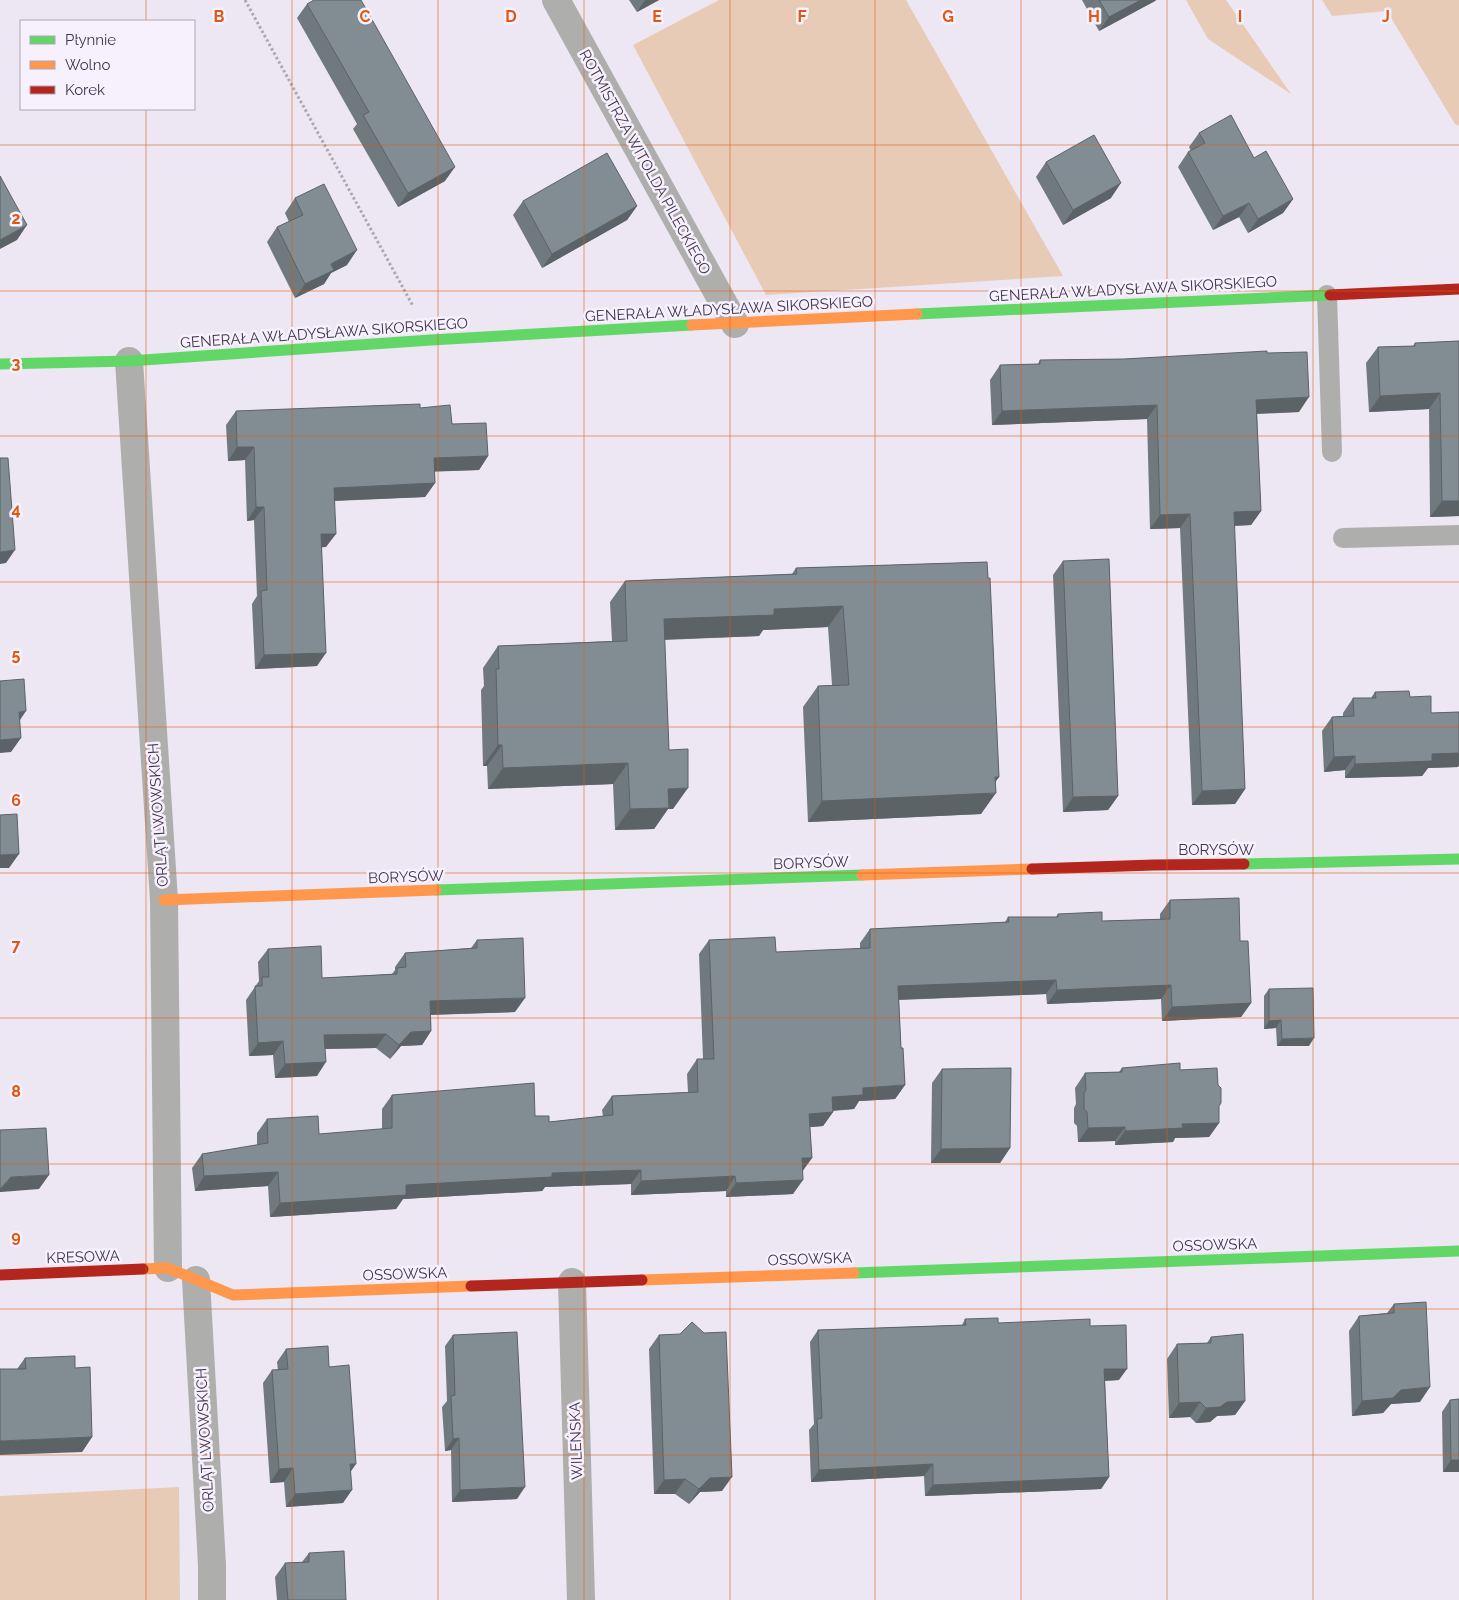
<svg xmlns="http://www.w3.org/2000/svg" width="1459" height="1600" viewBox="0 0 1459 1600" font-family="Raleway,sans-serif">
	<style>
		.green { fill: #e8cbb6 }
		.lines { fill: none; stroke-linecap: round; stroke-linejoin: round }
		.path { stroke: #aaa; stroke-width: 3; stroke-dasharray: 2.5 2.5; stroke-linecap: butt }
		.lane { stroke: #aeafac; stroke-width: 20 }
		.street { stroke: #aeafac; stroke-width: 28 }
		.fast { stroke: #63d668; stroke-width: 11 }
		.slow { stroke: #ff974d; stroke-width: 11 }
		.jam { stroke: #b3261e; stroke-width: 11 }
		.wall { fill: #70797e }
		.shaded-wall { fill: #5b6367 }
		.building { fill: #828d93; stroke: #5b6367 }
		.grid { fill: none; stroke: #e0570f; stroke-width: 1; stroke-opacity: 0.55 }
		.labels { text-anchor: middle; stroke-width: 5; stroke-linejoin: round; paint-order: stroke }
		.street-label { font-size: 15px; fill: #41354d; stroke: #f7f0fd }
		.grid-label { font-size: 16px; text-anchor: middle; font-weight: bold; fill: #e0570f; stroke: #f7f0fd; stroke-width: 5; stroke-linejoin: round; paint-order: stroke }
	</style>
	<rect width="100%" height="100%" fill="#ede6f3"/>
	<path class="green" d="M719 0H906L1063 276 766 295 633 45Z
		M1186 0H1226L1291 94 1208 39Z
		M1322 0H1459V126L1455 124 1387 11 1332 16Z
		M179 1487 180 1600H0V1496Z"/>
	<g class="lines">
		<path class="path" d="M245 0 413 306"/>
		<path class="lane" d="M1327 295 1332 452
			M1343 538 1459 535"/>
		<path class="street" d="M556 0 735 324
			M129 361 164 900 168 1268
			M196 1280 212 1565V1600
			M572 1282 581 1600"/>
		<path class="fast" d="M917 314 1330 295
			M0 364 129 361 431 340 692 325
			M1244 864 1459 859
			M436 890 862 875
			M854 1273 1459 1251"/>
		<path class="slow" d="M692 325 917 314
			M862 875 1032 869
			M164 900 436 890
			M143 1269 168 1268 233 1295 471 1286
			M642 1280 854 1273"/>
		<path class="jam" d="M1330 295 1459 289
			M1032 869 1154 865 1244 864
			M0 1275 143 1269
			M471 1286 642 1280"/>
	</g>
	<path class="wall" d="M629 0H659L637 12Z
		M1082 0H1156L1155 1 1099 31Z
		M307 4 445 181 398 207 353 129 357 124 297 18Z
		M1199 133 1254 158 1293 199 1283 213 1248 233 1239 217 1213 230 1178 167 1188 152 1191 151 1189 147Z
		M1046 162 1111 198 1063 225 1036 177Z
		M295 198 347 265 331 273 324 284 295 298 267 242 277 227 289 222 285 213Z
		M523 201 637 206 627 220 542 268 513 215Z
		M1459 341V516L1430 517 1429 409 1369 412 1366 363 1378 347 1413 346 1415 343Z
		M1267 353 1299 412 1257 414 1261 511 1251 525 1234 526 1245 789 1235 804 1192 805 1180 528 1150 529 1147 419 992 425 990 380 1000 365 1038 364 1040 360 1124 359Z
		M420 408 452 424 488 456 479 470 434 471 435 483 425 497 335 501 326 547H322L317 666 255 669 252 604 257 596 254 520 247 521 245 460 228 461 226 425 236 411Z
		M1063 561 1118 796 1108 810 1063 812 1053 575Z
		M987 562 999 777 995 781 981 814 808 822 803 707 818 686 832 685 828 627 763 630 759 636 664 640 669 750 673 809H668L654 829 615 830 613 784 488 789 487 766H483L481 690 484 686 483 668 498 646 612 641 610 602 625 581 792 574 796 568Z
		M1375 692 1410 697 1431 713 1459 712V765L1458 767 1428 768 1422 776 1345 778V770L1324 772 1322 731 1332 717 1343 716V713L1353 698H1371Z
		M1170 900 1240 941 1251 1003 1241 1017 1162 1021 1161 999 1047 1004 1046 994 899 1000 901 1048 905 1085 895 1099 859 1101 854 1109 833 1111V1112L823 1126 810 1127 812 1158 802 1171 793 1194 726 1197V1191L631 1195V1184L545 1187 542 1191 403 1199 396 1209 270 1217 268 1186 195 1191 192 1168 202 1154 257 1145V1133L267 1119 319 1134 382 1129V1109L392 1095 535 1116 549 1122 603 1116 602 1110 612 1096 688 1092 687 1074 697 1059H703L699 954 709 940 776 952 860 949V943L870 929 1005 922 1008 917H1056L1058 914 1102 921 1160 919V914Z
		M477 940 515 1012 431 1015V1031L422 1045 401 1046 390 1059 376 1048 325 1049 317 1076 275 1078 273 1055 249 1056 246 1000 259 981 258 962 268 949 322 978 392 974 395 970V967L405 953 471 948Z
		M1269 989 1309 1046H1277L1276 1028 1264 1029V996Z
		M1122 1068 1180 1070 1219 1106V1123L1209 1137 1175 1138 1173 1142 1115 1145V1141L1078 1142 1077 1126 1074 1123V1108L1076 1104 1075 1088 1085 1073 1119 1072Z
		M942 1069 1010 1148 1000 1163H931L932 1083Z
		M1394 1304 1420 1402 1391 1404 1383 1413 1352 1416 1349 1331 1359 1316 1387 1313Z
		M965 1319 998 1323 1090 1326 1119 1380 1105 1381 1109 1477 1101 1489 925 1496 924 1476 811 1482 809 1430 814 1424 810 1342 818 1330 962 1325Z
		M453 1335 517 1499 452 1502 451 1450 445 1451 442 1407 447 1401 445 1346Z
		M659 1335 722 1491 700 1492 689 1504 675 1494H654L649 1349Z
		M1211 1337 1245 1401 1235 1415 1217 1416 1210 1422 1196 1423 1190 1417 1169 1418 1167 1359 1177 1344 1207 1343Z
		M286 1349 329 1367 350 1472 343 1503 286 1507 284 1482 270 1483 263 1383 272 1370H278L277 1362Z
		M25 1358 75 1368 92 1437 82 1452 17 1369Z
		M1450 1400 1459 1472H1443L1442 1412Z
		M309 1553 346 1600H277L275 1577 285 1563 302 1562Z"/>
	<path class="shaded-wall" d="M645 0H659L637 12Z
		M1141 0H1156L1155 1 1099 31 1109 17Z
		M455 167 445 181 398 207 408 193Z
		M1121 183 1111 198 1063 225 1073 210Z
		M1293 199 1283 213 1248 233 1258 219Z
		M1249 203 1239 217 1213 230 1223 216Z
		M637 206 627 220 542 268 552 254Z
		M27 225 17 240 0 249V240Z
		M357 250 347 265 331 273 324 284 295 298 305 284 331 264Z
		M1440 393 1429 409 1369 412 1380 396Z
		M1309 397 1299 412 1246 414 1256 400Z
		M1157 405 1147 419 992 425 1002 411Z
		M237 447H254L245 460 228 461Z
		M488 456 479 470 425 472 434 458Z
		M435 483 425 497 325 501 334 488Z
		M1442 501H1459V516L1430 517Z
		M256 507H264L254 520 247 521Z
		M1261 511 1251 525 1224 526 1234 512Z
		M1190 514 1180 528 1150 529 1160 515Z
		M321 534H336L326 547 312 548Z
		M15 550 6 563 0 564V552Z
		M843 606 828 627 763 630 759 636 649 640 664 619 774 609Z
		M326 653 317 666 255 669 264 655Z
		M26 711 16 726 19 712Z
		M21 738 11 752 0 753V740Z
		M498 745H502L487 766H483Z
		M1459 753V765L1458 767 1428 768 1422 776 1345 778 1355 764 1432 754Z
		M1355 756 1345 770 1324 772 1334 757Z
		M628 763 613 784 488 789 503 768Z
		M999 777 987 794 996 793 981 814 808 822 822 801Z
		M688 788 673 809H668L654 829 615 830 630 809 668 789Z
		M1245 789 1235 804 1192 805 1202 791Z
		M1118 796 1108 810 1063 812 1073 797Z
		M19 854 9 868H0V855Z
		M1056 980 1046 994 889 1000 898 986Z
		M1171 985 1161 999 1047 1004 1057 990Z
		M525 998 515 1012 420 1015 430 1001Z
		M1251 1003 1241 1017 1162 1021 1172 1007Z
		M1281 1020 1276 1028 1264 1029 1269 1021Z
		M431 1031 422 1045 401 1046 390 1059 399 1045 411 1032Z
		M386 1034 376 1048 314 1049 324 1035Z
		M1314 1038 1309 1046H1277L1282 1039Z
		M283 1041 273 1055 249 1056 258 1043Z
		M326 1062 317 1076 275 1078 285 1064Z
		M905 1085 895 1099 859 1101 854 1109 822 1111 832 1097 863 1088Z
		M833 1112 823 1126 799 1128 809 1114Z
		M1219 1123 1209 1137 1175 1138 1173 1142 1115 1145 1125 1131 1182 1124Z
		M1125 1127 1115 1141 1078 1142 1088 1128Z
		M1010 1148 1000 1163H931L941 1149Z
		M802 1158H812L802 1172Z
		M641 1170 631 1184 545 1187 542 1191 403 1199 396 1209 270 1217 280 1203 406 1185 552 1173Z
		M278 1172 268 1186 195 1191 204 1176Z
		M49 1175 39 1189 1 1192H0V1189L11 1177Z
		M735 1176 726 1191 631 1195 641 1181Z
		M803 1180 793 1194 726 1197 736 1183Z
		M1104 1369H1127L1119 1380 1096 1381Z
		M1430 1387 1420 1402 1391 1404 1383 1413 1352 1416 1362 1401 1401 1390Z
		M1245 1401 1235 1415 1217 1416 1210 1422 1196 1423 1206 1408 1227 1402Z
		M1200 1402 1190 1417 1169 1418 1179 1403Z
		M92 1437 82 1452 0 1455V1441Z
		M459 1438 451 1450 445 1451 453 1439Z
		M1451 1460H1459V1472H1443Z
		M350 1464H356L347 1477Z
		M933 1464 924 1476 811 1482 819 1470Z
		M293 1468 284 1482 270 1483 279 1469Z
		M732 1477 722 1491 700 1492 689 1504 699 1489 710 1478Z
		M1109 1477 1101 1489 925 1496 933 1485Z
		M685 1479 675 1494H654L664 1480Z
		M525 1487 517 1499 452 1502 460 1490Z
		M352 1490 343 1503 286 1507 295 1494Z"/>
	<path class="building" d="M314 0H361L455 167 408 193 363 115 369 112 307 4Z
		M1099 0H1141L1109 17Z
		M1231 115 1254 158 1266 151 1293 199 1258 219 1249 203 1223 216 1188 152 1205 143 1199 133Z
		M1094 135 1121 183 1073 210 1046 162Z
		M607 153 637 206 552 254 523 201Z
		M0 176 27 225 0 240Z
		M324 184 357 250 331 264 334 270 305 284 277 227 303 215 295 198Z
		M1459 341V501H1442L1440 393 1380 396 1378 347 1415 346V343Z
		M1267 351V353L1307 352 1309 397 1256 400 1261 511 1234 512 1245 789 1202 791 1190 514 1160 515 1157 405 1002 411 1000 365 1040 364V360L1124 359Z
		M420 404V408L450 405 452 424 486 423 488 456 434 458 435 483 334 488 336 534H321L326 653 264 655 261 591 267 590 264 507H256L254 447H237L236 411Z
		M0 458H8L15 550 0 552Z
		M1109 559 1118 796 1073 797 1063 561Z
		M987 562 988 578H990L999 777H995L996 793 822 801 818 686 849 685 843 606 774 609V615L664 619 669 750 688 749V788L668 789 669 808 630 809 628 763 503 768 502 745H498L496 669H499L498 646 627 641 625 581 797 574 796 568Z
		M24 679 26 711 19 712 21 738 0 740V681Z
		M1409 691 1410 697 1431 696V713L1459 712V753L1432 754V761L1355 764V756L1334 757 1332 717 1354 716 1353 698H1376L1375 692Z
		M17 814 19 854 0 855V815Z
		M1239 898 1240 941H1248L1251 1003 1172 1007 1171 985 1057 990 1056 980 898 986 901 1048H903L905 1085 863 1088V1095L832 1097 833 1112 809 1114 812 1158H802L803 1180 736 1183 735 1176 641 1181V1170L552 1173V1177L406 1185V1195L280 1203 278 1172 204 1176 202 1154 268 1143 267 1119 318 1116 319 1134 392 1128V1095L534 1083 535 1116H549V1122L613 1115 612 1096 698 1092 697 1059H714L709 940 775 937 776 952 870 948V929L1009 922 1008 917H1058V914L1102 912V921L1170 919V900Z
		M523 938 525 998 430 1001 431 1031 411 1032 399 1045 386 1034 324 1035 326 1062 285 1064 283 1041 258 1043 255 986H262V977H269L268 949 321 946 322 978 397 974V968L406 967 405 953 477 948V940Z
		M1313 988 1314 1038 1282 1039 1281 1020 1269 1021V989Z
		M1180 1063V1070L1217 1068 1218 1085 1221 1088V1103L1219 1106V1123L1182 1124 1183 1128 1125 1131V1127L1088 1128 1087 1112 1084 1109V1093L1086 1090 1085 1073 1122 1072V1068Z
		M1011 1068 1010 1148 941 1149 942 1069Z
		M46 1128 49 1175 11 1177 0 1189V1130Z
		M1426 1302 1430 1387 1401 1390 1393 1398 1362 1401 1359 1316 1394 1313V1304Z
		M998 1318V1323L1090 1319V1326L1126 1325 1127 1369H1104L1109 1477 933 1485V1464L819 1470 817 1419 822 1418 818 1330 966 1325 965 1319Z
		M692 1322 704 1333 726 1332 732 1477 710 1478 699 1489 685 1479 664 1480 659 1335 680 1334Z
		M517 1332 525 1487 460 1490 459 1438 453 1439 451 1396 455 1395 453 1335Z
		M1243 1334 1245 1401 1227 1402 1220 1407 1206 1408 1200 1402 1179 1403 1177 1344 1211 1343V1337Z
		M328 1346 329 1367 349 1365 356 1464H350L352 1490 295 1494 293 1468 279 1469 272 1370 288 1369 286 1349Z
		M75 1356V1368L90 1367 92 1437 0 1441V1369H26L25 1358Z
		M1459 1399V1460H1451L1450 1400Z
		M344 1551 346 1600H288L285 1563 309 1562V1553Z"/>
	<path class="grid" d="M146 0V21M292 0V1600M438 0V1600M584 0V1600M730 0V1600M875 0V1600M1021 0V1600M1167 0V1600M1313 0V1600M146 109V1600M0 145H1459M0 291H1459M0 436H1459M0 582H1459M0 727H1459M0 873H1459M0 1018H1459M0 1164H1459M0 1309H1459M0 1455H1459"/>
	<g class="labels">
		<g class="street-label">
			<text transform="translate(645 162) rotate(61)" y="5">ROTMISTRZA WITOLDA PILECKIEGO</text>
			<text transform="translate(1133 289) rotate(-3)" y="5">GENERAŁA WŁADYSŁAWA SIKORSKIEGO</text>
			<text transform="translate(729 309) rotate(-3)" y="5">GENERAŁA WŁADYSŁAWA SIKORSKIEGO</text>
			<text transform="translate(324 333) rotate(-4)" y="5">GENERAŁA WŁADYSŁAWA SIKORSKIEGO</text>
			<text transform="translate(158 815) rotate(-94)" y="5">ORLĄT LWOWSKICH</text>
			<text x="1216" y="855">BORYSÓW</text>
			<text transform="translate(811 863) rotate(-2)" y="5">BORYSÓW</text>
			<text transform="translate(406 877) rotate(-2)" y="5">BORYSÓW</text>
			<text transform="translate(1215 1245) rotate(-2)" y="5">OSSOWSKA</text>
			<text transform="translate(83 1257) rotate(-2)" y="5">KRESOWA</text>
			<text transform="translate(810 1259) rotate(-2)" y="5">OSSOWSKA</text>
			<text transform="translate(405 1274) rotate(-2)" y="5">OSSOWSKA</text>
			<text transform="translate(205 1440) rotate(-93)" y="5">ORLĄT LWOWSKICH</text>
			<text transform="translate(576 1441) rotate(-92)" y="5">WILEŃSKA</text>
		</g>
	</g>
	<g class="grid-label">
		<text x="219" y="22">B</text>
		<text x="365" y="22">C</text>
		<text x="511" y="22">D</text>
		<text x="657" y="22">E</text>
		<text x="802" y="22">F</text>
		<text x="948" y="22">G</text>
		<text x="1094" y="22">H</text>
		<text x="1240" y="22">I</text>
		<text x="1386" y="22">J</text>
		<text x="16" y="224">2</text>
		<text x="16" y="369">3</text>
		<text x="16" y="515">4</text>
		<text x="16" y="660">5</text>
		<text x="16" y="806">6</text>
		<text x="16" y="951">7</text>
		<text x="16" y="1097">8</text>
		<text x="16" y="1242">9</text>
	</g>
	<rect x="20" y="20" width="175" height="90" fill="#f7f0fd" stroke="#aea5b7"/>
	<rect x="30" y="36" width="25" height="8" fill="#63d668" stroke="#aea5b7"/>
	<text x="65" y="45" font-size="15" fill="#41354d">Płynnie</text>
	<rect x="30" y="61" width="25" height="8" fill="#ff974d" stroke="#aea5b7"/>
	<text x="65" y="70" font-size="15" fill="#41354d">Wolno</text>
	<rect x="30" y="86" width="25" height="8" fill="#b3261e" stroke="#aea5b7"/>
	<text x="65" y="95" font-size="15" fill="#41354d">Korek</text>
</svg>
